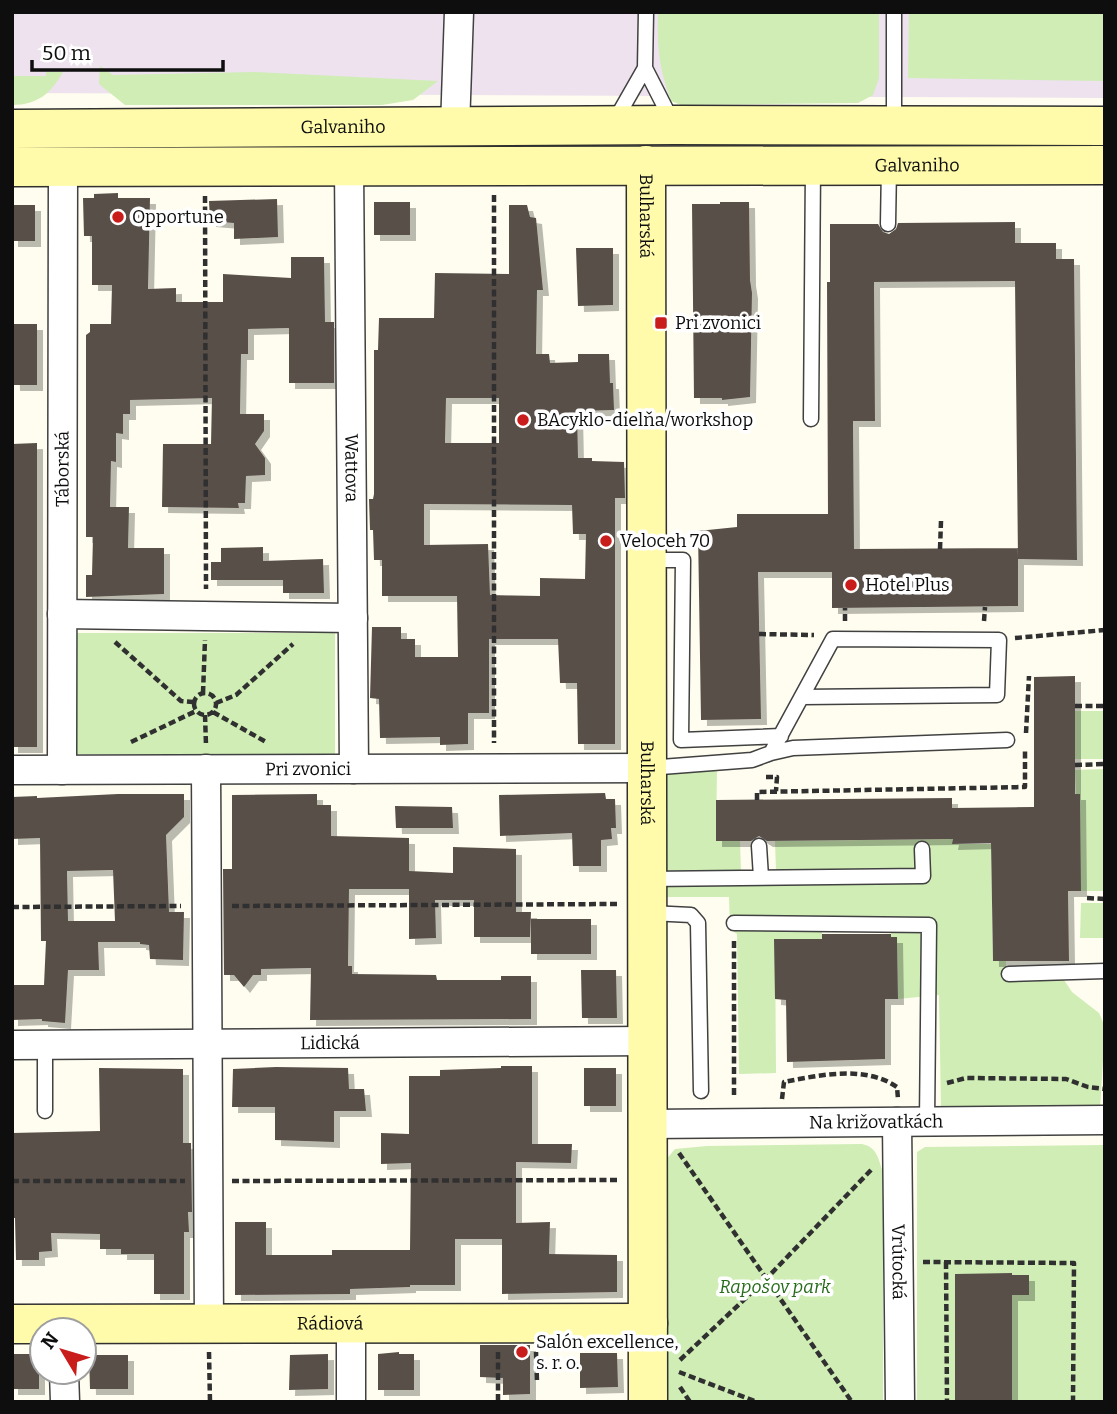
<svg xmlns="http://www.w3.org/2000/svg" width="1117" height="1414" viewBox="0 0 1117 1414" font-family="Bitter,serif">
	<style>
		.industrial { fill: #ede2ed }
		.green { fill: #cfedb5 }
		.building { fill: #58504a; fill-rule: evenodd; filter: url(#shadow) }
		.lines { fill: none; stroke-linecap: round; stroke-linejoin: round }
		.lane-casing { stroke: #414141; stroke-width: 17 }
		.street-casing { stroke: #414141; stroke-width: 31 }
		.secondary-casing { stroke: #303030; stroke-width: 41 }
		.path { stroke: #303030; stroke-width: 4.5; stroke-dasharray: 7 3.5; stroke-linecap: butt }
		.lane { stroke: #fff; stroke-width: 14 }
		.street { stroke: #fff; stroke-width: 28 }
		.secondary { stroke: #fffbaa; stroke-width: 38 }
		.poi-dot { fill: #c91d1b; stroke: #fff; stroke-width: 2.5 }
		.labels { text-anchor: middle; stroke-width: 7; stroke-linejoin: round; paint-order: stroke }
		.street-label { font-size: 18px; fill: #0e0e0e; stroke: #fff }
		.poi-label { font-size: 18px; fill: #0e0e0e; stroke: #fff; text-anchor: start }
		.park-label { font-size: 18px; font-style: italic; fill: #256b19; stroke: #fff }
	</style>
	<defs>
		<filter id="shadow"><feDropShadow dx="6" dy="6" stdDeviation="0" flood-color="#0004"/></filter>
	</defs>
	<rect width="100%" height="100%" fill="#fffdef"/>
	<path class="industrial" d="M12 12H1105V98L12 93Z"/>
	<path class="green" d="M658 12H879V78L873 95 858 103 681 105 671 101C659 66 657 49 658 12Z
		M909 12H1105V81L908 78Z
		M100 66 113 75 255 72 438 81 413 100 382 105H125L99 84Z
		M46 72H63C51 93 38 105 12 105V76H46Z
		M75 633H335V755L76 754Z
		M1075 711H1105V759H1075Z
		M717 767 716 841H740L741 872 665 873V769Z
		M1105 769V891H1080L1075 770Z
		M953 839V844H991L993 961H1006V977H1062L1072 992 1099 1013 1105 1027 1100 1109 941 1108 939 995 898 999 897 938 891 937V930H822V939L775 940 776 1073 739 1074 737 934 730 929 729 897H666V883L927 882 926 842 916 844V869L776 872 775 841Z
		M1081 903H1105V938H1080Z
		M862 1144C877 1147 878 1158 883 1172V1402H667L665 1161 675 1149 707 1146Z
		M1105 1145V1402H917V1152L925 1147Z"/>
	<path class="building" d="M118 193V198H150L148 289 176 288V302H223V274L291 278V257H324L325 322H334V383H289V328L248 329V354H241L240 414H264V431L255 444 265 458V475L246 476 245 503H238L239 508 162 507 163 444H211L212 398 130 400V414H123V434L116 433V462L111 461 110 507H129L128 548H164V594L86 597V575H92L93 537H86V335L90 332V324H111L112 285H92V236H84L83 198H94V194Z
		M277 199 278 237 234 239V223L210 221 209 201Z
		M374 202H410V235H374Z
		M720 202H749L750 280 752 293 750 397 722 400V398H694L692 204H720Z
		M12 205H35V241H12Z
		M509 205H527L530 217 536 218 543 290H537L536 354H549L550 363 578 362V354H609L610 383H613L614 410 577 411 578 458H592V461L624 462 625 498H615V744H578L577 683H560L558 639H489V713H468V744L440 745V737L380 738 379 699 370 698 372 627H401V639H415V657H458L457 596H382V560H374L373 530H370L369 499H373L374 494V350H378L379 318H434L435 273 509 274ZM446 398H499V443H445ZM424 504 572 505 573 534H586L585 579 540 578V596L490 595 488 544 424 545Z
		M1015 222V243H1056V259H1074L1077 560 1018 559 1015 281 874 282 875 421H853L854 549 1018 548V606L832 608V572H758L761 719 701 720 698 531 737 527V514H828L827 282H830V224H878L883 232 889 234 896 229 898 223Z
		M576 248H613V305L578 306Z
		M12 324H37V385H14Z
		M37 443V747H12V444Z
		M263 547V561L323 559 324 593H283V580H211V562H221V548Z
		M1075 676V794H1080L1081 891H1068L1069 961H993L991 843 952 844 953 839 767 841 759 836 751 841H716V800L952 798V808L1034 807V677Z
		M605 793 606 799H615L616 828H611L612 839 601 840V866H573L572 833 500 836 499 795Z
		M118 794H184V817L166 835 169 912H184L183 960 150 959 149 945 140 944V942H98L99 970H68L65 1023 42 1021V1019L12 1020V985H44L46 941H41L40 838 12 839V797L37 796V798ZM113 870 115 921H68L67 871Z
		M317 794V805H331V836L409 838V871L453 873V847L516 849V912H531L530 937H474V900H435L436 938 409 939V889H349L348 966H352V974L436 975 437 980H501V976H531V1019L310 1020 311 968 261 969V975H253L244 987 234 975H224L223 869H232V795Z
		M395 806 452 807 453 828H396Z
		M531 919H591V954H531Z
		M822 934H891V937H897L898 999H885V1059L787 1062 786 1000 775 999 774 939H822Z
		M581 970H616L617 1018H582Z
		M501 1066H532V1144H572L571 1163 516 1162V1223L550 1222 549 1254 617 1255V1292L502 1294V1239H455V1285H410V1287L350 1289V1294L235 1295V1222H266V1255H332V1250H410L411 1163 381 1164V1133L409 1134V1076H440V1070L501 1068Z
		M276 1067 348 1068 349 1089H364L366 1111H334V1142L275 1140V1107H232L233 1069Z
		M99 1068 183 1069V1143H191L192 1212H188L189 1232H184V1294H154V1254H121V1249H100V1234L51 1233 52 1251 39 1252V1260H16L15 1218H12V1133L100 1131Z
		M584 1068H616V1106H584Z
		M1012 1273V1275H1029V1295H1012V1402H955V1274Z
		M480 1345H530V1394L503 1395V1378L480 1377Z
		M399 1352V1354H414V1390H378V1354Z
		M580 1353H617L618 1387 580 1388Z
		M12 1354H39V1389H12Z
		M328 1354V1389L289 1390 290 1355Z
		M89 1355H128V1389H90Z"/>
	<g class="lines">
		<defs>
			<path id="lane" d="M646 12 645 68 672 121
				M612 120 621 110 645 68
				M894 123V12
				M888 224 889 167
				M811 419 813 167
				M647 560H683L681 740 781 736
				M771 753 793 748 1007 740
				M648 768 752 760 771 753 833 639 999 640 997 695 802 697
				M759 846 761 877
				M648 879 923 876 922 849
				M650 913 691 915 698 923 701 1091
				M734 923 929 925 927 1122
				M1009 974 1105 971
				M45 1111V1045"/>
			<g id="street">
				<path d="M455 127 459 12"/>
				<path id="s1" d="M349 167 354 769"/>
				<path d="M62 614 353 618"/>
				<path d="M206 769 209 1324"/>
				<path id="s2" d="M12 770 647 768"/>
				<path id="s3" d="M62 770 63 167"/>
				<path id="s4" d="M12 1045 647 1041"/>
				<path id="s5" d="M897 1122 900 1402"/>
				<path id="s6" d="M648 1124 1105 1120"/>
				<path d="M351 1323V1402"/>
				<path d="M64 1372 65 1402"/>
			</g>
			<g id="secondary">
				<path id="s7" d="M12 129 674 125 1105 126"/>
				<path id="s8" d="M646 165 648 1402"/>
				<path id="s9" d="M12 167 1105 165"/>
				<path id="s10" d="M12 1324 648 1323"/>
			</g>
		</defs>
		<use href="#lane" class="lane-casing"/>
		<use href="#street" class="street-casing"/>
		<use href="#secondary" class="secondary-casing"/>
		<path class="path" d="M494 195V743
			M205 196 206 589
			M940 549 941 521
			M845 621V608
			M984 621 985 607
			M759 634 814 635
			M1015 638 1105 630
			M115 642 181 701 193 702
			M194 704a11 11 0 1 1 22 0a11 11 0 1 1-22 0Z
			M203 693 205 640
			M216 703 236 695 293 644
			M1075 706H1105
			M213 712 266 742
			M205 715 206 745
			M1026 733 1029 676
			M131 742 196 711
			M1075 765 1105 764
			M766 777H777L776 791
			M757 800V792L1025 787V749
			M1087 898 1105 899
			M232 906 618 904
			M12 907 181 906
			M734 941V1097
			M947 1083 966 1078 1066 1079 1088 1087 1105 1089
			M782 1099 784 1082C820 1075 865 1065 897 1087L898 1099
			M679 1153 852 1402
			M12 1181H185
			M232 1181 619 1180
			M923 1262 1074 1263 1073 1402
			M946 1262 947 1402
			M209 1352 210 1402
			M498 1352V1402
			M536 1352 537 1381
			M680 1360 766 1279 872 1169
			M679 1372 757 1402
			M680 1387 690 1402"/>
		<use href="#lane" class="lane"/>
		<use href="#street" class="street"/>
		<use href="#secondary" class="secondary"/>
	</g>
	<g class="poi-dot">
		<circle cx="118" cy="217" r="7"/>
		<rect x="654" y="316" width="14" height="14" rx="3.5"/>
		<circle cx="523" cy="420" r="7"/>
		<circle cx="606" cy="541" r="7"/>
		<circle cx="851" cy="585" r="7"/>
		<circle cx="522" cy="1352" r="7"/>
	</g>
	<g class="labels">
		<g class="street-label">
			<text dy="6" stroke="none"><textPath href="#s7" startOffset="331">Galvaniho</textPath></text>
			<text dy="6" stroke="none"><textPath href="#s9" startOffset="905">Galvaniho</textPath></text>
			<text dy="6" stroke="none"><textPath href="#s8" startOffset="51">Bulharská</textPath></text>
			<text dy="6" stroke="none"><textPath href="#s3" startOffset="301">Táborská</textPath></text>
			<text dy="6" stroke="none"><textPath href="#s1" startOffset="301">Wattova</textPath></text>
			<text dy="6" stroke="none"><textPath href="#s2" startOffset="296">Pri zvonici</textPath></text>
			<text dy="6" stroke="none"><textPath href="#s8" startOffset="618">Bulharská</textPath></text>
			<text dy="6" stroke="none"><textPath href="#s4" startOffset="318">Lidická</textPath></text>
			<text dy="6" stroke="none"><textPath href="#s6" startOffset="228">Na križovatkách</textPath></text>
			<text dy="6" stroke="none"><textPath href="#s5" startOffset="140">Vrútocká</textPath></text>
			<text dy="6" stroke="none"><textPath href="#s10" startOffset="318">Rádiová</textPath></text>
		</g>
		<g class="poi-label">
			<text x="132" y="223">Opportune</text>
			<text x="675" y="329">Pri zvonici</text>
			<text x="537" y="426">BAcyklo-dielňa/workshop</text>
			<text x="620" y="547">Veloceh 70</text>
			<text x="865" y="591">Hotel Plus</text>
			<text x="536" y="1348">Salón excellence,<tspan x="536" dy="21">s. r. o.</tspan></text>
		</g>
		<g class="park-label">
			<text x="775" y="1293">Rapošov park</text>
		</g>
	</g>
	<rect width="1117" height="1414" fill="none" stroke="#0e0e0e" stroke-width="28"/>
	<g transform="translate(63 1351) rotate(308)"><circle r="33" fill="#ffffff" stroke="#9f9f9f" stroke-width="2"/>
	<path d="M0-5L12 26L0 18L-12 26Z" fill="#c91d1b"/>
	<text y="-10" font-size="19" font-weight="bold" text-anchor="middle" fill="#0e0e0e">N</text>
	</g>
	<path d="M32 60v10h191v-10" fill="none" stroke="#0e0e0e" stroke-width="3.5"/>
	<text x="42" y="60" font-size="21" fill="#0e0e0e" stroke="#ffffff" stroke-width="5" paint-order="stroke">50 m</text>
</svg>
